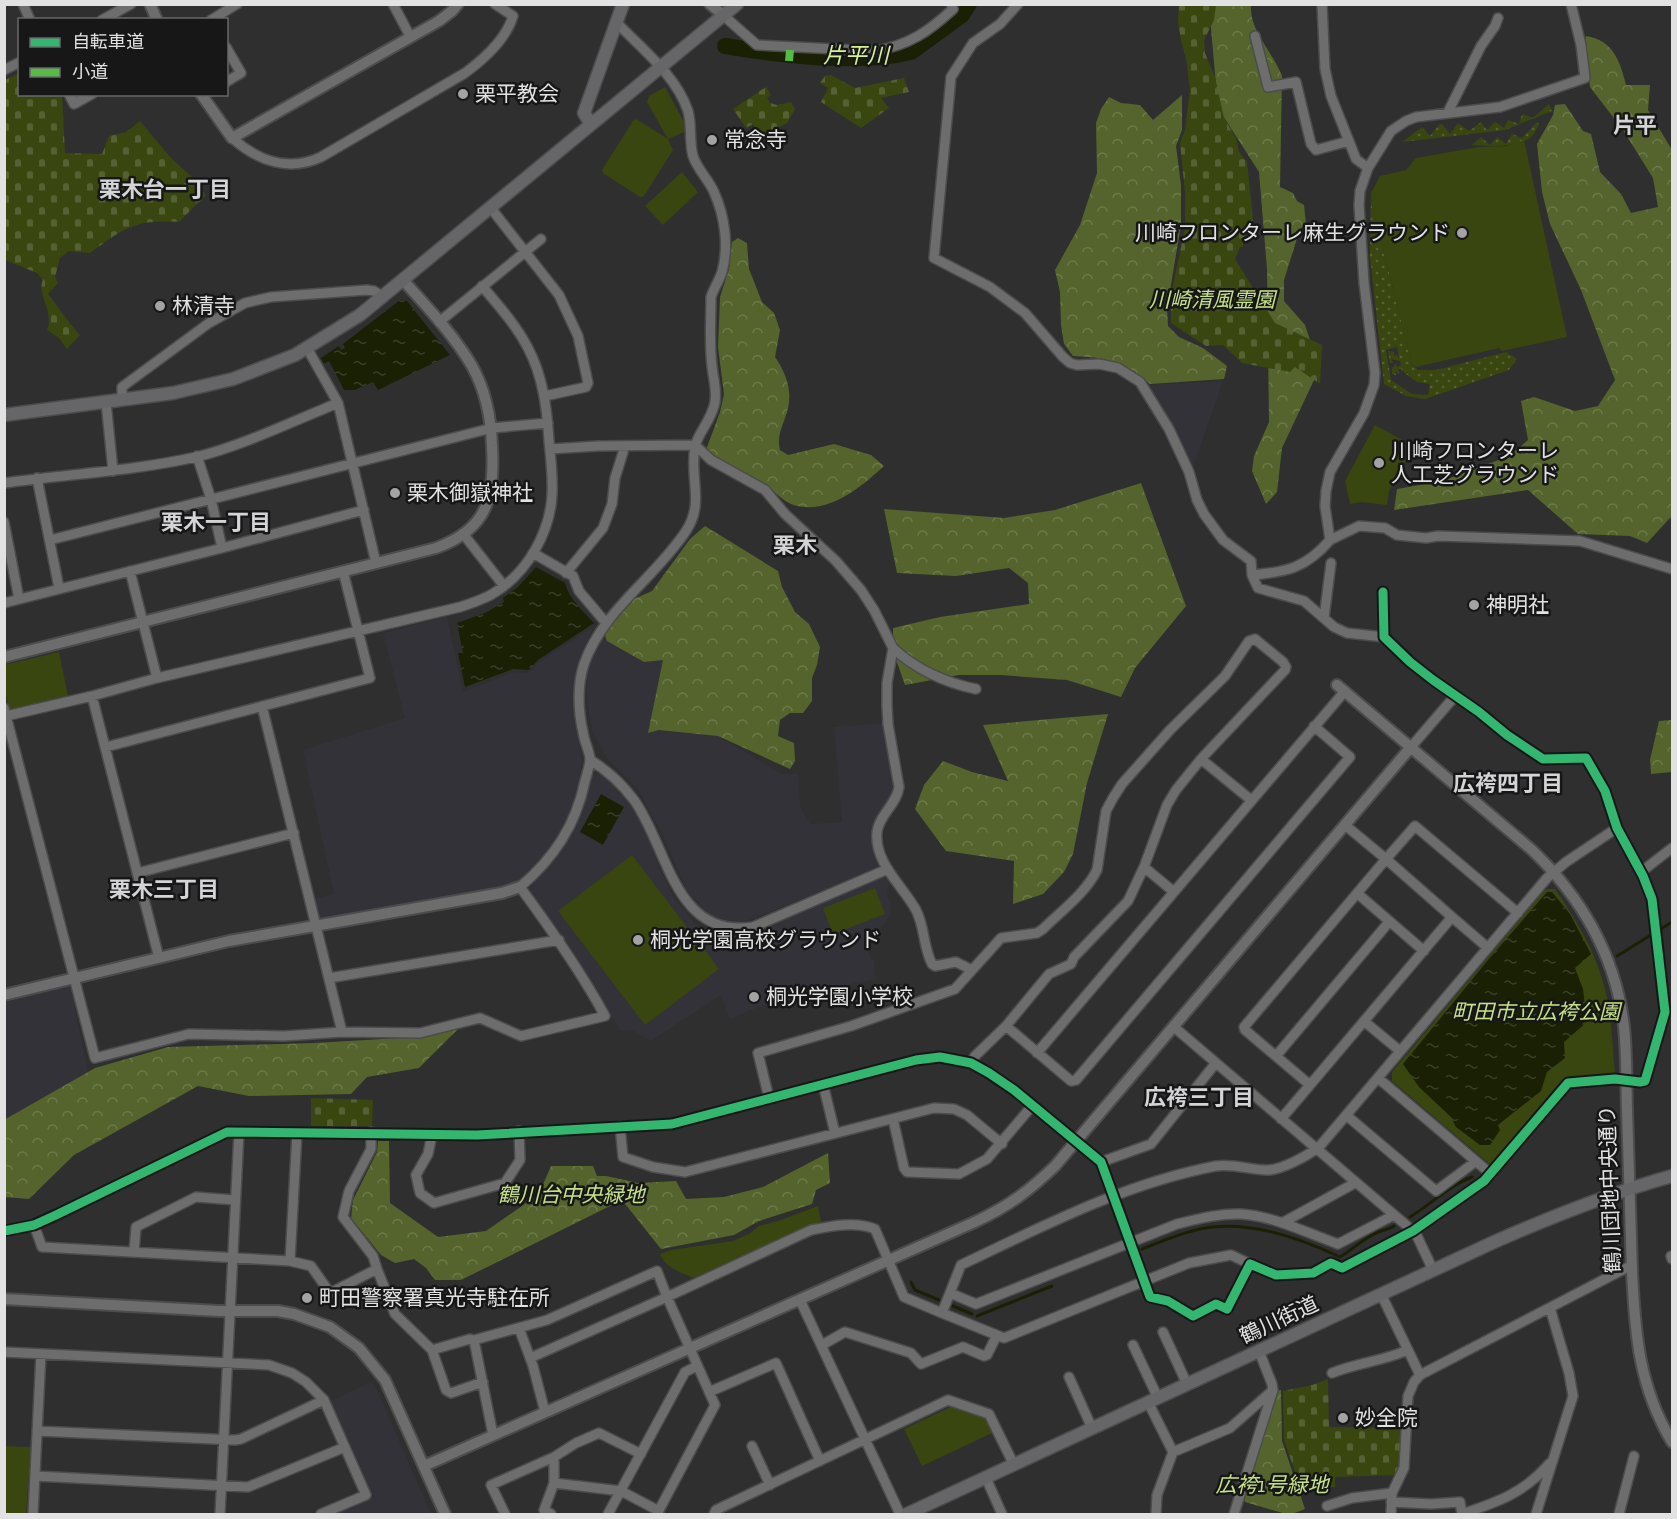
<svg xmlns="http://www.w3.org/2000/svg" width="1677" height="1519" viewBox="0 0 1677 1519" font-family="'Zilla Slab','Noto Sans JP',serif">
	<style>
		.built { fill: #333239 }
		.grass { fill: url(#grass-dots); fill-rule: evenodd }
		.forest { fill: url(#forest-crowns) }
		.cemetery { fill: url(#cemetery-stones) }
		.park { fill: #394610 }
		.water { fill: url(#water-ripples) }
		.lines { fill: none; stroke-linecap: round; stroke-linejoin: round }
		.stream { stroke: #192004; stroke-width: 3 }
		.river { stroke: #192004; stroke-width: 16 }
		.minor-casing { stroke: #4c4c4c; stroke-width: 12 }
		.tertiary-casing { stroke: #4c4c4c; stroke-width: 14 }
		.secondary-casing { stroke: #4c4c4c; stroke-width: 15 }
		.minor { stroke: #6d6d6d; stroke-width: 9 }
		.tertiary { stroke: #6d6d6d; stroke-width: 10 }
		.secondary { stroke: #666669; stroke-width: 12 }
		.quiet { stroke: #58b947; stroke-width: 8; stroke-dasharray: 15 8; stroke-linecap: butt }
		.cycleway-casing { stroke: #171718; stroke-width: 13 }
		.cycleway { stroke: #33b770; stroke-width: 9 }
		.poi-dot { fill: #a3a3a4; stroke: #171718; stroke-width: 2 }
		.labels { text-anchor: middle; stroke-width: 5; stroke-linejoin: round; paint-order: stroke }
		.poi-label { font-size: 21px; fill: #e2e2e3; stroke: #171718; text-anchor: start }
		.park-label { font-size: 21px; font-style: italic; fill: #c5e185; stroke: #171718 }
		.street-label { font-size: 21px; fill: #e2e2e3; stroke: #171718 }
		.water-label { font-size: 22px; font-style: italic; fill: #d4f194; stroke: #171718 }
		.neighbourhood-label { font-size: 22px; font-weight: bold; fill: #d4d3d6; stroke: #171718 }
	</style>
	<defs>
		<pattern id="grass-dots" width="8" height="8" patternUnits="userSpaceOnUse" patternTransform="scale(1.5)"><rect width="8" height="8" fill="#394610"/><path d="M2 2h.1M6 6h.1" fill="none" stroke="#556033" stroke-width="1.8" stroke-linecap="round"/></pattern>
		<pattern id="forest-crowns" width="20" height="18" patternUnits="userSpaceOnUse" patternTransform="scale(1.5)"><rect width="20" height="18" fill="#54642c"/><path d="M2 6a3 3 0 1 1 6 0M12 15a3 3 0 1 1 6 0" fill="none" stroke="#6c7a4a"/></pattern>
		<pattern id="cemetery-stones" width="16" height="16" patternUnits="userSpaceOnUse" patternTransform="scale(1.5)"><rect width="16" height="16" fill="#394610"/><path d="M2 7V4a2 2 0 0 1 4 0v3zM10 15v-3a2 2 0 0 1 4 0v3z" fill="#556033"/></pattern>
		<pattern id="water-ripples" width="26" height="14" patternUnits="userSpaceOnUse" patternTransform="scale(1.5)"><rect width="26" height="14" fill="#192004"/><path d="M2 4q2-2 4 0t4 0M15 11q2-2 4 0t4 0" fill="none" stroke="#3a4028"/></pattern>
	</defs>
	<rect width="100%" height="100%" fill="#2f2f2f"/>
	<path class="built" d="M1223 381 1192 470 1147 385Z
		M447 617 463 692 514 672 526 673 533 670 538 663 593 627 577 665 574 691V718L582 760 578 798 572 816 549 852 531 872 507 888 322 921 319 919 314 899 334 894 303 750 405 718 383 633Z
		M604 633 663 660 649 732 659 730 718 736 782 774H798L800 805 808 822 811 824 842 822 834 727 883 723 895 791 879 815 880 868 741 923 726 921 707 913 686 889 662 833 637 788 606 757 592 730 587 702V673L599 640Z
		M599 773 604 775 633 805 646 830 655 850 657 863 676 901 695 924 710 932 724 937H741L881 876 889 880 887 894 891 909 890 915 879 931 867 933 864 938 871 960H874L876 979 781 998 730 1019 721 995 651 1041 632 1030H620L572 954 527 890 562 850 575 829 582 812 586 799 589 778 591 775Z
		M68 986 71 988 88 1072 5 1120V1002Z
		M372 1381 382 1401 431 1514H336L374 1497 331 1401Z"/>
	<path class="grass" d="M1549 104 1552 111 1505 130 1402 142 1422 127 1430 136 1439 125 1442 124 1450 134 1458 123 1469 131 1481 122 1487 130 1495 122 1504 128 1508 120 1519 124 1522 114 1533 118Z
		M1537 122 1539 124C1537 128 1535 134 1531 137 1519 148 1488 146 1472 145L1481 137 1490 145 1497 137 1506 144 1512 134 1522 138Z
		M1371 189 1372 205 1412 364 1418 370H1436L1506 352 1517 359 1509 370 1425 399 1406 396 1384 384 1370 257ZM1397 347 1399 359 1397 355 1394 356V352L1391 351V356L1390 351H1388L1390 363H1393L1391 359 1400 361 1401 365 1397 367 1396 364 1392 368V374L1396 375V371L1398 374 1400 373 1398 370 1401 368 1402 371 1417 382 1430 384 1428 395 1412 394 1391 380 1386 350Z"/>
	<path class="forest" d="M1209 5H1251C1249 31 1273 52 1282 76L1280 187 1293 193 1297 201 1304 205 1306 224 1300 229 1284 280V301L1305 325 1312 346 1315 378 1282 448 1277 492 1266 504 1252 471 1254 456 1269 422 1267 269 1259 172 1218 108Z
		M1586 36C1613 40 1620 61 1626 85H1650L1648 110 1672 150V517L1669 519 1647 543 1630 536 1578 534 1528 490 1394 510 1397 489 1442 481 1496 461 1511 455 1528 440 1521 401 1534 397 1575 411 1598 406 1615 380 1581 290 1550 224 1542 192 1537 144 1553 115 1555 105 1565 104 1583 131 1591 134 1600 172 1621 194 1631 213 1658 207 1653 178 1623 130 1590 87 1585 42Z
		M1182 95V130L1176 146 1181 185V225L1167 308 1168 326 1179 337 1203 348 1227 366 1224 379 1150 384C1123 360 1107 358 1073 356L1064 344 1061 325 1060 292 1055 270 1080 225 1097 173 1096 123 1101 109 1109 97 1121 103 1140 105 1153 120Z
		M738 238 747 243 749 269 762 302 774 313 780 330 775 357C788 376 794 395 785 418 781 430 777 437 780 450L788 455 834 444 871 455 884 466C860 488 826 517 791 504 782 500 774 491 765 485 745 473 724 466 706 450L720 412 724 394 718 347 720 297 729 269 732 242Z
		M1141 483 1186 606 1135 668 1121 697 1067 680 1001 675H959L905 685 893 651V628L940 617 1029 604 1028 583 1009 568 956 576 897 573 884 509 1004 518 1055 510Z
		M705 526 778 571 782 587 795 612 809 624 820 647 817 665 812 678V701L803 713H790L780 720 778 736 794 743 795 761 790 769 718 736 659 730 648 733 663 660 644 662 607 641 604 633 634 599 652 591 690 539Z
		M1108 714 1087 783 1073 854 1064 872 1043 894 1013 904 1014 861 946 851 915 809 924 785 943 761 972 772 1008 781 983 725Z
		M1672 720V772L1651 774 1650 760 1659 721Z
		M459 1028 419 1068 367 1077 351 1094 249 1096 198 1086 74 1155 29 1199 5 1197 4 1120 95 1068 168 1047 314 1043 417 1037Z
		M378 1141H389L390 1203 438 1237 486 1231 539 1194 551 1166H593L597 1176H606L638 1183 676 1181 686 1199 724 1197 763 1187 828 1153 830 1183 816 1190 812 1204 759 1221 734 1235 661 1249 622 1200 461 1280H435L426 1268 414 1259 395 1263 381 1255 351 1218 353 1200 377 1152Z
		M1281 1390 1282 1441 1305 1509 1292 1514H1286L1245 1502 1243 1498 1277 1391Z"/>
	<path class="cemetery" d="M1179 5H1216L1214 20 1204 40 1205 53 1215 77 1224 118 1236 138 1239 152 1247 162 1253 219 1243 239V247H1240L1235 259 1275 323 1322 345 1320 384 1295 367 1290 372 1242 363 1223 345 1206 346 1171 323V295L1185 228V192L1180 143 1185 130 1190 90 1186 58 1181 40 1178 22Z
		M19 73 20 94 62 95 65 153 102 154 109 136 126 132 140 121 170 157 195 180 206 195 179 222C135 219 124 228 90 253L69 251 60 258 55 277 58 283 48 294C59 308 68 322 80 335L67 349 59 338 47 330C55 311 36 295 43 280L37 273 5 260V80Z
		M831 75 855 88 904 78 909 92 881 98 889 108 861 128 821 102 828 88 820 83 825 76Z
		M766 87 771 95 767 98 770 103 777 105 791 102 795 109 787 123 761 136 753 124 746 128 733 109Z
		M311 1098 373 1100 372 1126H311Z
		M1328 1379 1329 1427 1401 1428 1399 1468 1395 1475 1335 1477V1487L1301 1489 1284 1440 1283 1391 1312 1385Z"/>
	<path class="park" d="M665 87 684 122V132L668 139 673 150 644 196 640 197 603 173 602 170 633 121 636 119 668 139 647 102 649 96Z
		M1524 140 1567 337 1502 351 1499 348 1416 367 1412 364 1372 205 1371 193 1380 176 1406 170 1416 158 1479 147 1506 146Z
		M682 172 698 192 663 225 645 206Z
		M1375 425 1413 446 1389 491 1387 505 1362 502 1350 504 1345 481Z
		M59 652 68 696 13 710 9 708 5 692 4 665Z
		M632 855 719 969 645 1025 558 911Z
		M875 888 885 914 833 934 823 908Z
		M1548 889H1555C1576 920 1596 952 1605 989 1612 1016 1612 1045 1615 1073L1611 1076 1567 1078 1492 1166 1392 1081V1072L1544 891Z
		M818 1206 821 1222 693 1278C681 1272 665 1268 660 1254L671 1250 733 1241 749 1234 759 1226 778 1221Z
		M953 1406 986 1417 992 1433 922 1466 904 1429Z
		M5 1446 31 1447 26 1514H5Z"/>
	<path class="water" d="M400 300 407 301 450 355 378 390 373 382 355 390H344L329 361 324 364 321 358 339 346 341 350 345 348 343 344Z
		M536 567 565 583C569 599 583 611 594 623L538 660 529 670 513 669 465 687 458 653H463L457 623 485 613 504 602 503 598 518 587Z
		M601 794 624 807 603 845 580 832Z
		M1547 892H1552L1570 914 1591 954 1575 968 1583 989 1587 1022 1564 1042 1565 1058 1547 1072 1541 1091 1498 1125 1500 1130 1490 1145H1480L1456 1127 1451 1117 1419 1087 1403 1064 1488 960Z"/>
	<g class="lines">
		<path class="stream" d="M1617 956 1672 922
			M1410 1217C1431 1204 1450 1185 1472 1177
			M1142 1249C1165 1240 1188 1230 1212 1227 1256 1222 1302 1239 1340 1257 1352 1250 1363 1239 1376 1233 1382 1230 1388 1230 1394 1226
			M911 1282 915 1290 939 1300
			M953 1306 972 1314
			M977 1316 1052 1286"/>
		<path class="river" d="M725 46C779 55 858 65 911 52L962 15 969 4"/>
		<defs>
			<path id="minor" d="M23 4 30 20
				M393 4 410 36
				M1018 4 1000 24 973 43 951 77 934 258 990 287 1025 313 1063 357 1070 363 1077 365 1099 364 1118 368 1140 382 1169 429 1189 472 1197 500 1204 514 1223 540 1251 561 1252 575
				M1322 4 1325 69 1331 96 1356 159 1368 168
				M724 16 757 45 875 51C909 45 928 32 953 9L951 4
				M102 20 131 4
				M211 20 237 4
				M1255 36 1268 87 1296 82 1311 144 1316 150 1349 141
				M226 47 241 73 226 82
				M4 70 20 62
				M69 94 74 104 92 94
				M1448 112 1481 46 1495 26 1498 18
				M232 138C258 161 289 172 321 157L465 73C484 59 506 40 513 16L495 4
				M490 207 559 295 578 336 588 383 586 387 545 396
				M439 322 541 239
				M307 348 338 403 376 563
				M122 399V387L209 323 245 303 271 297 367 290 374 291 383 297
				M106 402 113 471
				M550 449 598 446 695 445 711 460 765 490 785 514 836 561 861 590 874 610 893 648 887 683V706L888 724 899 787C897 804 879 815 877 832 874 863 903 886 916 910 925 927 923 947 932 964L935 966 956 962 972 970
				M197 456 211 499 222 548
				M37 478 59 588
				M4 483C68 474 133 471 196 457 242 446 293 421 338 403
				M4 522 19 599
				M464 535 504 586
				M50 540 492 428 548 423
				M1330 540 1359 526 1385 528 1397 535 1426 538 1438 536 1580 541 1672 569
				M533 553 573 576 579 591 606 623
				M130 571 157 678
				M566 573 603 528 612 504 615 478 625 446
				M4 603 222 548 364 510
				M1324 618 1331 563
				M1384 637 1347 633 1334 627 1304 601 1258 588 1252 575C1287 572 1306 568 1330 540L1325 506 1326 491 1330 472 1364 413 1374 385 1375 373 1364 283 1359 205 1360 191 1368 168 1391 131 1406 121 1416 117 1500 107 1585 78 1581 45 1571 4
				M893 648C915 669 946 683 976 689
				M92 696 159 958
				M262 706 342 1032
				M4 708 95 1058 189 1034 284 1036 342 1032 420 1033 480 1018 521 1036 605 1016C580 970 551 929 520 887 554 858 576 825 585 781 587 774 590 765 590 758 589 750 584 741 583 732 578 711 577 685 584 664 603 610 655 578 686 531 705 502 689 478 695 447 697 434 712 420 715 402 717 389 713 378 712 366 709 343 711 320 711 297 714 288 719 281 722 272 729 246 725 217 714 192 709 180 697 169 693 156 689 142 692 125 688 111 676 75 641 48 616 22
				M6 716 92 696 157 678 460 607C472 603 486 599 497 591 528 571 550 532 552 495 553 478 551 459 549 441 547 409 543 376 528 348 516 325 499 306 482 286
				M106 747 370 678 343 571
				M1411 747 1455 696
				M1201 759 1251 800
				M590 760C607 770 622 784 634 800 668 847 674 939 753 927L888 869
				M1144 867 1174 892
				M1641 872 1672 848
				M137 873 294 833
				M1358 894 1424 951
				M1452 917 1386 859 1415 826 1518 913
				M329 978 559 940
				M1365 1022 1400 1051
				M1006 1026 1071 1081 1076 1080 1350 757 1314 726
				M1174 1027 1406 1225 1417 1236 1433 1270
				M1037 1053 1345 691
				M1276 1056 1389 922
				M1378 1078 1491 1174
				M823 1084 835 1133
				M1310 1085 1452 917 1488 948
				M769 1098 758 1053 851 1026 955 989 1001 938 1037 933 1043 929C1061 911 1085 894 1097 870L1106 811 1113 798 1122 784 1170 730 1225 676 1249 641 1255 639 1283 662 1286 667 1285 670 1201 759 1176 790 1167 805 1144 867 1128 901 1074 957 1071 964 1049 974 1006 1026 975 1056 971 1063
				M1346 1115 1436 1191 1475 1162
				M893 1119 904 1168 907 1172 959 1174 987 1159 1032 1106
				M1281 1119 1310 1085 1245 1030 1244 1027 1386 859 1345 825
				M620 1126 623 1157 653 1167 685 1172 934 1108 954 1109 967 1115 1002 1144
				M371 1132V1149L349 1191 343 1217 373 1256 377 1269
				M432 1135 428 1154 416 1175 420 1193 434 1203 505 1183 520 1160 519 1131
				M1101 1162 1151 1144 1215 1064
				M1282 1223 1355 1183
				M34 1225 42 1247 290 1261 311 1266 330 1293 377 1269 395 1314 432 1350 446 1390 451 1393 483 1382
				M4 1231 34 1225 56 1215 227 1132 477 1135 672 1124 916 1060 940 1057 971 1063 989 1073 1014 1090 1101 1162 1150 1297 1168 1301 1193 1316 1216 1304 1227 1309 1250 1264 1276 1275 1313 1273 1331 1263 1342 1268 1413 1231 1484 1181 1568 1083 1615 1079 1640 1082 1645 1081 1665 1012 1652 899 1643 876 1617 828 1605 791 1586 758 1543 759 1507 735 1479 712 1433 680 1410 662 1384 637 1383 592
				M134 1252 136 1227 196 1197 235 1200
				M1671 1256 1672 1259
				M290 1261 297 1133
				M950 1293 976 1304 1177 1224C1198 1219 1220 1213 1241 1214 1274 1216 1307 1233 1338 1244L1394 1215
				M1381 1294 1420 1375
				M800 1300 900 1514
				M942 1313 1004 1338 1189 1263 1231 1255 1250 1264
				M519 1328 533 1366 545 1412
				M1163 1332 1187 1384
				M474 1340 493 1435
				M822 1345 845 1332 911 1353 921 1364 963 1347 984 1356 987 1355 997 1335
				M1133 1345 1158 1398
				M432 1350 470 1339 474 1340 547 1320 657 1271 667 1297 530 1358
				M4 1352 269 1365 292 1373 306 1382 324 1400 366 1495 321 1514
				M1332 1373C1357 1363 1383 1361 1408 1350
				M1069 1377 1092 1428
				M709 1392 776 1363 820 1461
				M1148 1402 1173 1452
				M37 1431 235 1440 241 1439 324 1400
				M752 1446 770 1485
				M641 1454 599 1433 576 1443 554 1457V1483L621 1491 659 1511
				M35 1476 248 1487 345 1447
				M986 1478 1002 1514
				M1391 1502 1431 1504 1460 1502 1462 1514
				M1327 1506 1352 1498 1392 1493
				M33 1514 41 1354
				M220 1514 239 1132
				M505 1514 491 1485 554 1457
				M551 1514 544 1510 554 1483
				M608 1514 685 1372 697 1366
				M657 1514 715 1405 667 1297 811 1230C831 1226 856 1221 875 1229L904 1297 942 1313 961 1265C1043 1226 1126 1183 1216 1166 1232 1163 1250 1170 1266 1170 1280 1171 1309 1155 1320 1146L1547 878 1566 862 1617 828
				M714 1514 716 1510 948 1400 989 1414 1014 1465
				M1156 1514 1157 1495 1173 1452 1230 1428 1273 1390
				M1234 1514 1273 1390 1272 1384 1259 1351
				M1391 1514 1392 1493 1404 1468 1408 1396 1414 1382 1420 1375 1632 1265
				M1462 1514C1498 1502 1524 1493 1550 1463
				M1536 1514 1573 1396 1569 1373 1550 1308
				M1619 1514 1634 1456"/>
			<path id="tertiary" d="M150 4 157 20
				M710 4 724 16
				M201 94 232 138 439 21 452 11 458 4
				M4 657 436 548C488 529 495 497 492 446 491 417 486 391 472 366 454 335 427 307 403 280
				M1337 685 1532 850C1582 898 1616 957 1624 1027 1627 1054 1626 1082 1627 1109 1629 1163 1630 1218 1632 1272 1635 1334 1639 1387 1672 1442
				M4 995 229 941 502 893 520 887
				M4 1299 219 1311H278L294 1314 330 1327 359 1348 385 1380 445 1514
				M424 1466 977 1221C1010 1205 1029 1191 1055 1166L1411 747"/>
			<path id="secondary" d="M591 124 584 113 623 4
				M4 415 173 393 233 379 295 355 360 315 737 4
				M907 1514 1494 1242C1553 1216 1611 1193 1672 1176"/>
		</defs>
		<use href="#minor" class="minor-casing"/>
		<use href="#tertiary" class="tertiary-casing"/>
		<use href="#secondary" class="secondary-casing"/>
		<use href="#minor" class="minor"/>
		<use href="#tertiary" class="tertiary"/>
		<use href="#secondary" class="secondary"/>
		<path class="quiet" d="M789 61 790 50"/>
		<defs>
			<path id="cycleway" d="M4 1231 34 1225 56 1215 227 1132 477 1135 672 1124 916 1060 940 1057 971 1063 989 1073 1014 1090 1101 1162 1150 1297 1168 1301 1193 1316 1216 1304 1227 1309 1250 1264 1276 1275 1313 1273 1331 1263 1342 1268 1413 1231 1484 1181 1568 1083 1615 1079 1640 1082 1645 1081 1665 1012 1652 899 1643 876 1617 828 1605 791 1586 758 1543 759 1507 735 1479 712 1433 680 1410 662 1384 637 1383 592"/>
		</defs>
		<use href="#cycleway" class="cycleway-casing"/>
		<use href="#cycleway" class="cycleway"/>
	</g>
	<g class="poi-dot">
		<circle cx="463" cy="94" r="6"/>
		<circle cx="712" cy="140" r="6"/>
		<circle cx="1462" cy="233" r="6"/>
		<circle cx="160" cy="306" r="6"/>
		<circle cx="1379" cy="463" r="6"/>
		<circle cx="395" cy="493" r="6"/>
		<circle cx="1474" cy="605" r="6"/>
		<circle cx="638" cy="940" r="6"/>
		<circle cx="754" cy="997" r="6"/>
		<circle cx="307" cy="1298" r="6"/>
		<circle cx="1343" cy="1418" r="6"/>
	</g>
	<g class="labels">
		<g class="poi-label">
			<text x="475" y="101">栗平教会</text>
			<text x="724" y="147">常念寺</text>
			<text x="1450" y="240" text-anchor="end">川崎フロンターレ麻生グラウンド</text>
			<text x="172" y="313">林清寺</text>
			<text x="1391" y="458">川崎フロンターレ<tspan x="1391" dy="24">人工芝グラウンド</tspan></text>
			<text x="407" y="500">栗木御嶽神社</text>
			<text x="1486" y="612">神明社</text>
			<text x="650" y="947">桐光学園高校グラウンド</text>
			<text x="766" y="1004">桐光学園小学校</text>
			<text x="319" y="1305">町田警察署真光寺駐在所</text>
			<text x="1355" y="1425">妙全院</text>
		</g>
		<g class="park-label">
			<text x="1212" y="307">川崎清風霊園</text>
			<text x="1536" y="1019">町田市立広袴公園</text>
			<text x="571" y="1202">鶴川台中央緑地</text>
			<text x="1272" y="1492">広袴1号緑地</text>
		</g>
		<g class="street-label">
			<text transform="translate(1610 1189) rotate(-92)" y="7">鶴川団地中央通り</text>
			<text transform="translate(1279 1320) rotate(-25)" y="7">鶴川街道</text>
		</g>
		<g class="water-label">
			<text x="856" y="63">片平川</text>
		</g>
		<g class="neighbourhood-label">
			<text x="1635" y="133">片平</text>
			<text x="165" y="197">栗木台一丁目</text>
			<text x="216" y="530">栗木一丁目</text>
			<text x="795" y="553">栗木</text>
			<text x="1508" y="791">広袴四丁目</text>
			<text x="164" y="897">栗木三丁目</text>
			<text x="1199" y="1105">広袴三丁目</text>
		</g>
	</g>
	<rect width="1677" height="1519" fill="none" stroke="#e2e2e3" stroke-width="12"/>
	<rect x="18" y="18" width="210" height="78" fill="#171718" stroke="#686869" stroke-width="1.5"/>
	<rect x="30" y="38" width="30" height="9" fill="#33b770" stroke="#686869" stroke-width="1.5"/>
	<text x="72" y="48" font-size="18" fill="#e2e2e3">自転車道</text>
	<rect x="30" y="68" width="30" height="9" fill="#58b947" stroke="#686869" stroke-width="1.5"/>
	<text x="72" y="78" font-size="18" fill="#e2e2e3">小道</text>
</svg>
